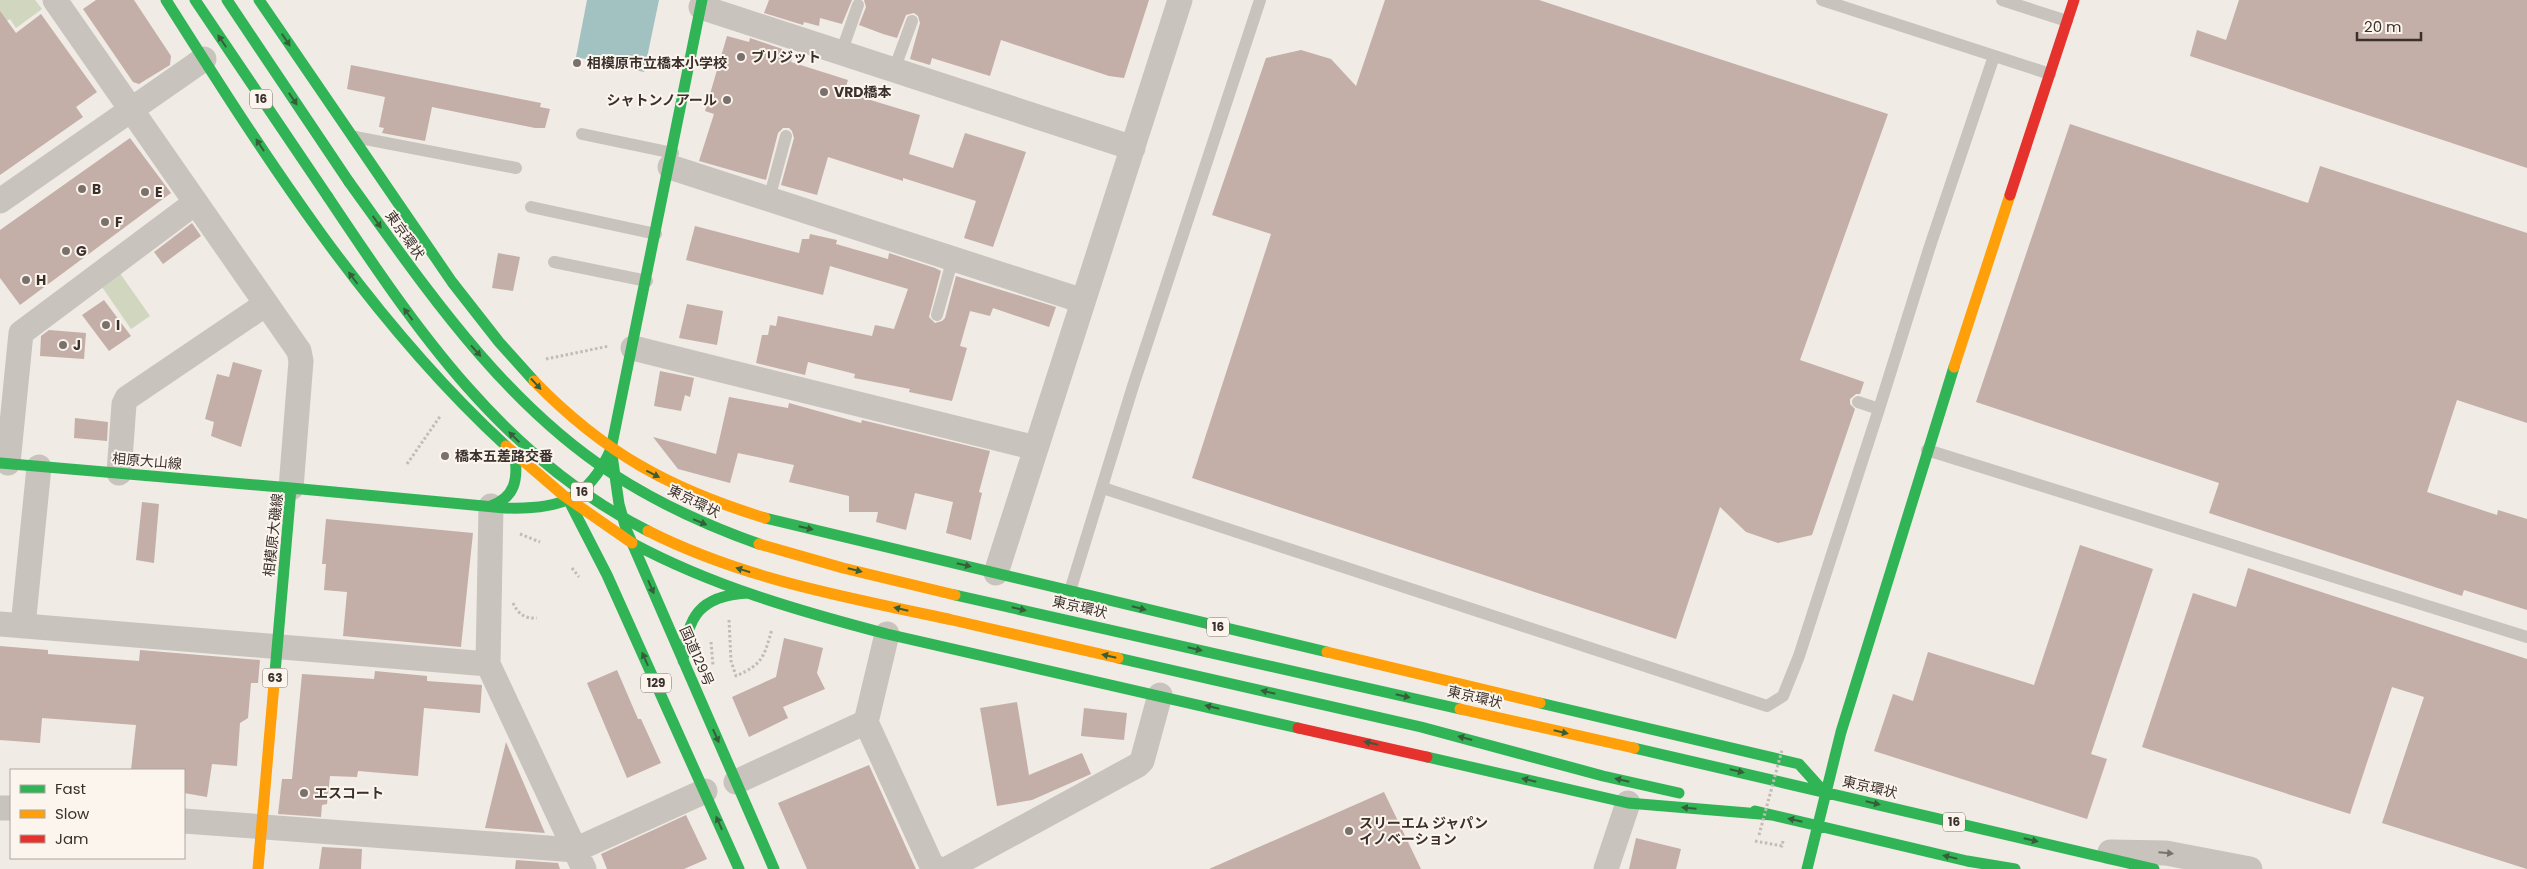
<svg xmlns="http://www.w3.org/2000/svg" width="2527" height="869" viewBox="0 0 2527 869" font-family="Poppins,'Noto Sans JP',sans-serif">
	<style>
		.green { fill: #d1d6bf }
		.water { fill: #a1c2c1 }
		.building { fill: #c3afa7 }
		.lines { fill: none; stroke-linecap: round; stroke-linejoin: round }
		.path { stroke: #c2bbb6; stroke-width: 3; stroke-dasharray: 2.5 2.5; stroke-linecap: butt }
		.lane { stroke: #c9c3be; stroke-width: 12 }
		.street { stroke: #c9c3be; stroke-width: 25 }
		.fast { stroke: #30b455; stroke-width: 11 }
		.slow { stroke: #ff9f0a; stroke-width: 11 }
		.jam { stroke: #e5322d; stroke-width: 11 }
		.path-bridge { stroke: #c2bbb6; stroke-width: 3; stroke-dasharray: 2.5 2.5; stroke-linecap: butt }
		.fast-bridge { stroke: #30b455; stroke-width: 11 }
		.slow-bridge { stroke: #ff9f0a; stroke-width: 11 }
		.oneway { fill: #375e3a }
		.oneway2 { fill: #7b726d }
		.poi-dot { fill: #7a716c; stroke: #fbf5ee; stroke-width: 2 }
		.labels { text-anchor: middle; stroke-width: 4; stroke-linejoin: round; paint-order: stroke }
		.shield { fill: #fbf5ee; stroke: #756b66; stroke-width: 1 }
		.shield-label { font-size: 12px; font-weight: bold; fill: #3b302b }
		.poi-label { font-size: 14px; font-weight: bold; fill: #3b302b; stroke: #fbf5ee; text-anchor: start }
		.street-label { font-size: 14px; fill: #3b302b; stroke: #fbf5ee }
	</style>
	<rect width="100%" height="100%" fill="#f0ebe5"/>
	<path class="green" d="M0 0H35L42 9 16 28 10 19 0 25Z
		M119 272 150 316 131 329 100 284Z"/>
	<path class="water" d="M587 0H659L644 72 576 57Z"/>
	<path class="building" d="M96 0H134L171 56 170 65 139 84 133 82 83 9Z
		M769 0H852L842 24 820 18 819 26 804 22 803 25 764 13Z
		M864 0H1149L1124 78 1109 76 1001 40 990 76 932 58 930 65 910 59 920 23 918 16 914 13 906 15 897 38 883 34 859 25 866 7Z
		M1385 0H1539L1888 114 1800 360 1864 382 1860 394H1856L1850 399V404L1855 409 1812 535 1778 543 1746 532 1720 507 1676 639 1192 478 1271 234 1212 215 1266 58 1301 50 1331 59 1356 86Z
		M2239 0H2527V168L2190 56 2197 30 2226 40Z
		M0 11 16 33 41 14 97 92 76 107 83 117 0 175Z
		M727 36 749 42 750 38 794 53 791 62 848 80 844 92 920 115 909 154 953 168 965 133 1026 152 993 247 964 238 976 201 903 178V181L828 157 817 195 781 185 794 138 792 131 789 128H783L778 133 766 180 699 161 714 114 705 111Z
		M351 65 541 103 540 107 550 109 545 128H535L432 107 425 141 382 133 384 128 379 127 385 97 347 89Z
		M2070 124 2308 203 2320 166 2527 233V423L2457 400 2427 492 2497 515 2498 510 2527 519V610L2464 590 2462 596 2209 513 2219 483 1976 402Z
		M130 138 171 193 20 305 0 278V230Z
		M192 223 201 236 163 264 154 252Z
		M695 226 799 253 802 239H809L810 234 837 240 836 244 888 259 889 253 935 268 941 271 929 317 935 323 942 321 945 318 956 276 1056 307 1049 327 993 308 990 316 970 311 960 346 967 348 952 401 909 392 910 389 854 378 855 374 808 362 805 375 756 363 762 335H768L770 325 776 326 778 316 872 336 875 325 894 329 908 289 830 266 823 295 686 260Z
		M498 253 520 257 513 291 492 288Z
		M104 300 131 336 109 351 82 315Z
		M687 304 723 311 717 345 679 338Z
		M49 330 86 333 84 359 40 356 41 336Z
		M233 362 262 370 241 447 211 436 214 422 205 419 217 374 229 377Z
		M660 371 694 378 690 397 685 395 681 411 654 406Z
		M729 397 788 408 789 403 861 423 862 420 990 451 979 492 982 493 971 540 946 533 953 502 915 493 906 530 876 522 878 512H849V496L789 482 794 465 738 453 730 483 678 469 653 437 716 454Z
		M75 418 108 422 107 441 74 438Z
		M142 502 159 504 154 563 136 560Z
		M326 519 473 533 461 647 343 636 347 592 324 590 326 564H322Z
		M2080 545 2153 569 2091 754 2107 759 2087 819 1874 751 1893 694 1913 701 1928 652 2034 685Z
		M2248 568 2527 659V869L2382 823 2424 697 2392 687 2350 814 2142 747 2193 593 2236 607Z
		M784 638 823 648 817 673 825 689 783 707 788 718 749 737 732 697 776 677Z
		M0 646 48 650V654L139 661 140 650 260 660 258 683H251L248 718 240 723 237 766 212 764 207 797 184 793V770H131L136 725 42 718 40 743 0 740Z
		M617 670 638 719H641L661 763 627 778 587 683Z
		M375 671 427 676V681L482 685 480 713 424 708 418 776 358 771 357 777 330 776 327 804 322 805 321 817 278 814 282 779H292L302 674 374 679Z
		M1017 702 1029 775 1082 753 1091 774 1032 800 997 806 980 708Z
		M1084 708 1127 713 1124 740 1081 736Z
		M506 742 545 833 485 828Z
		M869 765 916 869H807L778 803Z
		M1384 792 1421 869H1209Z
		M686 815 707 859 684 869H607L601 854Z
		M1636 838 1681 849 1676 869H1629Z
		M322 847 362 849 361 869H319Z
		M516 860 558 863 560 869H515Z"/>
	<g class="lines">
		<path class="path" d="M546 359 609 346
			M407 464 441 415
			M520 534 540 542
			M572 568 579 577
			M513 603C518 614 525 619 537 618
			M729 620 731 661 736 676C763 664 764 657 772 629
			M711 642 713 666
			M1755 841 1782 846 1783 841"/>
		<path class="lane" d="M1822 0 2050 74
			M2002 0 2067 21
			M841 53 858 5
			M894 70 912 21
			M582 134 673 153
			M355 137 516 168
			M769 199 786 136
			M531 207 656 234
			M554 262 647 281
			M937 315 953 258
			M1879 409 1930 246 1994 56
			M1927 450 2527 637
			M1103 488 1767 706 1783 696 1799 656 1879 409 1858 402
			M1070 591 1133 386 1260 0"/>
		<path class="street" d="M55 0 299 351 301 361 291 488
			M701 7 1133 148
			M670 167 1083 301
			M0 201 204 59
			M633 348 1036 448
			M8 463 21 333 195 203
			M119 473 124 404 127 398 266 304
			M491 506 488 664 584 869
			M996 573 1180 0
			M0 624 488 664
			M23 626 39 467
			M866 722 931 864 938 869
			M736 782 866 722 887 634
			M0 808H11
			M184 821 575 850 705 791
			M2110 852 2166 853 2250 869
			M947 869 1138 765 1142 761 1160 695
			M1606 869 1628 803"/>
		<path class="fast" d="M166 0C266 158 368 319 506 446
			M195 0 328 197
			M227 0 349 182
			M259 0 452 282 499 342 534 381
			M611 449 702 0
			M612 455 619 504 626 529 774 869
			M0 463 291 488
			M571 505 607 575 739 869
			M491 506C515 497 518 480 515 456
			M765 518 1327 652
			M632 543C712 586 799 611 887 634L1298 728
			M955 595 1460 709
			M1118 658 1421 727 1603 776 1679 793
			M683 661C687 616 700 596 747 593
			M274 684 291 488 505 508C558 510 588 501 611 449
			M1540 703 1799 764 1825 793
			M1634 748 2154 869
			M1427 757 1628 803 1772 815
			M1755 811 1967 861 2015 869
			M1807 869 1841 732 1954 367"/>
		<path class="slow" d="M1954 367 2010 195
			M534 381C604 453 670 489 765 518
			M506 446 563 495 632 543
			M948 619 1118 658
			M1327 652 1540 703
			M1460 709 1634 748
			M258 869 274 684"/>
		<path class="jam" d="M2010 195 2074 0
			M1298 728 1427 757"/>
		<path class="path-bridge" d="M1759 835 1782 750"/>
		<path class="fast-bridge" d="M349 182C425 287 502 402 613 474 658 503 708 526 759 544
			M328 197C416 329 502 457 648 531"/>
		<path class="slow-bridge" d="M648 531C743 579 845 597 948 619
			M759 544 843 568 955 595"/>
	</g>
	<defs><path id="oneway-solid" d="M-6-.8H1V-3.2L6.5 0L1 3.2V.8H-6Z" transform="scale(1.25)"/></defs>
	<g class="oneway">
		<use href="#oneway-solid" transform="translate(286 40) rotate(56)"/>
		<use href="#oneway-solid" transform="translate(222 41) rotate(-124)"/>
		<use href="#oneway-solid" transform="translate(293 99) rotate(56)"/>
		<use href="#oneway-solid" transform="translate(260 145) rotate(-123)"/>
		<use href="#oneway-solid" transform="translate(377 222) rotate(55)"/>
		<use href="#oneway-solid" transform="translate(353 278) rotate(-127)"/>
		<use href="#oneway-solid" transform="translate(408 314) rotate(-126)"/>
		<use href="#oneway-solid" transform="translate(476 351) rotate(48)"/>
		<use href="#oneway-solid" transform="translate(536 384) rotate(47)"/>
		<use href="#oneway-solid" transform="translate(514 437) rotate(-136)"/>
		<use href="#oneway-solid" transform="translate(653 474) rotate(27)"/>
		<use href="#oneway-solid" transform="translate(700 522) rotate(23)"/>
		<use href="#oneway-solid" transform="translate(806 528) rotate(13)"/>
		<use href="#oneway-solid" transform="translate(964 565) rotate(13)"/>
		<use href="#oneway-solid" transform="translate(743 570) rotate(-163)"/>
		<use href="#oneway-solid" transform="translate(855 570) rotate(14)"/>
		<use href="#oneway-solid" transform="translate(651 587) rotate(67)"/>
		<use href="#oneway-solid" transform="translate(1139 608) rotate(14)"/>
		<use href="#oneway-solid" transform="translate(901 609) rotate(-167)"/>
		<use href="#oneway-solid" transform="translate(1019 609) rotate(13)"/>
		<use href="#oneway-solid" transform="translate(1195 649) rotate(13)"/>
		<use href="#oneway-solid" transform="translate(1109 656) rotate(-167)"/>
		<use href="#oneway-solid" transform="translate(645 659) rotate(-114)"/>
		<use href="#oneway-solid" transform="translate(1268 692) rotate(-167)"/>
		<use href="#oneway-solid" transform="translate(1403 696) rotate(13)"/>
		<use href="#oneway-solid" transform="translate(1212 707) rotate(-167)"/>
		<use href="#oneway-solid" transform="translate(1561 732) rotate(13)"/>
		<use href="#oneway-solid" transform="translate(716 736) rotate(66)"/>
		<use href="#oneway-solid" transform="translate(1465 738) rotate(-165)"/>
		<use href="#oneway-solid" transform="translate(1371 743) rotate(-167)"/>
		<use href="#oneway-solid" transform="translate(1737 771) rotate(13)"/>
		<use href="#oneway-solid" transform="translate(1529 780) rotate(-167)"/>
		<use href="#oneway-solid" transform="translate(1622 780) rotate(-167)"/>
		<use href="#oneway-solid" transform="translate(1873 803) rotate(13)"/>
		<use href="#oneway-solid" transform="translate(1689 808) rotate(-175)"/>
		<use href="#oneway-solid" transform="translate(1795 820) rotate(-167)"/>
		<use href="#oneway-solid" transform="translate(719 823) rotate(-114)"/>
		<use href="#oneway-solid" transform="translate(2031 840) rotate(13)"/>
		<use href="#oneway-solid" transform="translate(1950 857) rotate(-167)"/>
	</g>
	<use class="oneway2" href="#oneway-solid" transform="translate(2166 853) rotate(5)"/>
	<g class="poi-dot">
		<circle cx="741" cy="57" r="5"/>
		<circle cx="577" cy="63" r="5"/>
		<circle cx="824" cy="92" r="5"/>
		<circle cx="727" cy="100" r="5"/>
		<circle cx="82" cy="189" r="5"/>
		<circle cx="145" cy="192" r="5"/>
		<circle cx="105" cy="222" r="5"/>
		<circle cx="66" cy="251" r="5"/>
		<circle cx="26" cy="280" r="5"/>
		<circle cx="106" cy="325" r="5"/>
		<circle cx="63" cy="345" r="5"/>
		<circle cx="445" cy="456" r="5"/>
		<circle cx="304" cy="793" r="5"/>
		<circle cx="1349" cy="831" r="5"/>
	</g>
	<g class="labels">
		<g class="shield">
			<rect x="250" y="89.5" width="22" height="19" rx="4"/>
			<rect x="571" y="482.5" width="22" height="19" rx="4"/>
			<rect x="1207" y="617.5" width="22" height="19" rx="4"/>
			<rect x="262.5" y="668.5" width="25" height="19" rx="4"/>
			<rect x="641" y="673.5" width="30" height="19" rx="4"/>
			<rect x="1943" y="812.5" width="22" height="19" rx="4"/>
		</g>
		<g class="shield-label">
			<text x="261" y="103">16</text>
			<text x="582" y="496">16</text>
			<text x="1218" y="631">16</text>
			<text x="275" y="682">63</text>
			<text x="656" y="687">129</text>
			<text x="1954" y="826">16</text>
		</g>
		<g class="poi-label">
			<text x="751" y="62">ブリジット</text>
			<text x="587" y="68">相模原市立橋本小学校</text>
			<text x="834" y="97">VRD橋本</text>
			<text x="717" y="105" text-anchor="end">シャトンノアール</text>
			<text x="92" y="194">B</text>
			<text x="155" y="197">E</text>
			<text x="115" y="227">F</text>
			<text x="76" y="256">G</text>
			<text x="36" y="285">H</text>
			<text x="116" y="330">I</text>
			<text x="73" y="350">J</text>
			<text x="455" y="461">橋本五差路交番</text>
			<text x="314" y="798">エスコート</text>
			<text x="1359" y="828">スリーエム ジャパン<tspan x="1359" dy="16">イノベーション</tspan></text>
		</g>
		<g class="street-label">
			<text transform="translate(405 235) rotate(55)" y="5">東京環状</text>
			<text transform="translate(147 461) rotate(5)" y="5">相原大山線</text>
			<text transform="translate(694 501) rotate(26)" y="5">東京環状</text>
			<text transform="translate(273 535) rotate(-84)" y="5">相模原大磯線</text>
			<text transform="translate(1080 607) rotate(13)" y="5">東京環状</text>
			<text transform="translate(697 656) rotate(66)" y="5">国道129号</text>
			<text transform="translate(1475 697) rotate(13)" y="5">東京環状</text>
			<text transform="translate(1870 787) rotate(13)" y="5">東京環状</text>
		</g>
	</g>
	<rect x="10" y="769" width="175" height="90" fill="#fbf5ee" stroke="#aea6a0"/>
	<rect x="20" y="785" width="25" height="8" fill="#30b455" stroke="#aea6a0"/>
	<text x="55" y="794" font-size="15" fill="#3b302b">Fast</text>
	<rect x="20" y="810" width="25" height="8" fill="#ff9f0a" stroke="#aea6a0"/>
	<text x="55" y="819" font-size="15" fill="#3b302b">Slow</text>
	<rect x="20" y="835" width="25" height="8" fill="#e5322d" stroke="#aea6a0"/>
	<text x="55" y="844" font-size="15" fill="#3b302b">Jam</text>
	<path d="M2357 32v8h64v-8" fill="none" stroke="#3b302b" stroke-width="2.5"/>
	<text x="2364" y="32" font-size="15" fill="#3b302b" stroke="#fbf5ee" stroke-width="4" paint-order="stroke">20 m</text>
</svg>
